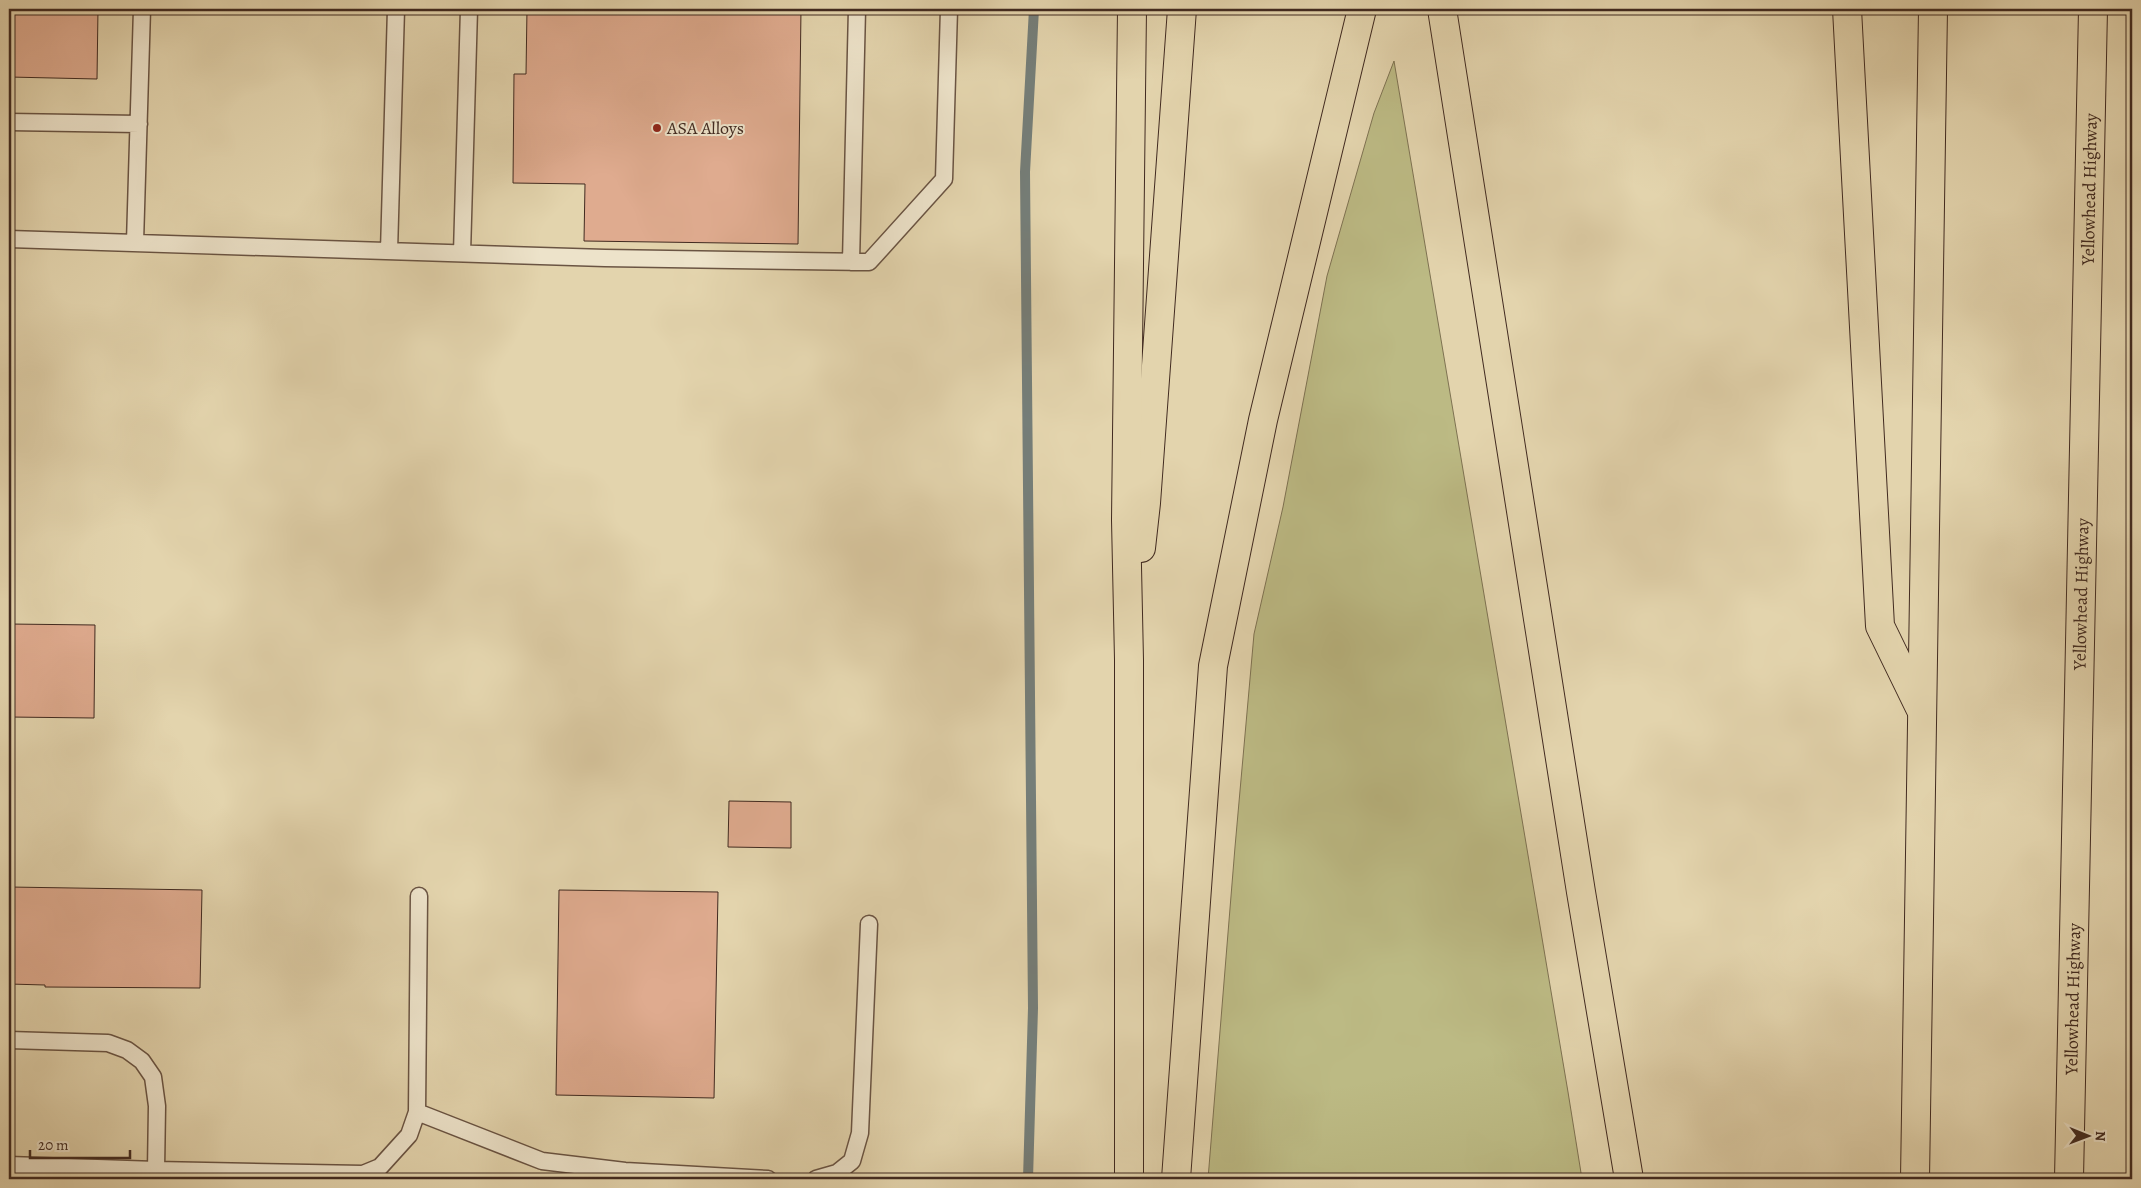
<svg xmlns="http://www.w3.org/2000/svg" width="2141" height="1188" viewBox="0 0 2141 1188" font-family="Alegreya,serif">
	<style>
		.green { fill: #bcba84; stroke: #7e7252 }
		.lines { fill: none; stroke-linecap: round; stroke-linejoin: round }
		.stream { stroke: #757e79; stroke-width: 10 }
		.building { fill: #dfab8f; stroke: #412a20 }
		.service-casing { stroke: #6a5443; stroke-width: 19 }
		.motorway-casing { stroke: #412a20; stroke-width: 30 }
		.service { stroke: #ede3ca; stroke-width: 16 }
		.motorway { stroke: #e3d4ad; stroke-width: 28 }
		.poi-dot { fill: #8f2418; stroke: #ede3ca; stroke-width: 2 }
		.labels { text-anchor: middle; stroke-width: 4; stroke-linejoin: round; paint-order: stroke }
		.poi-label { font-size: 18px; fill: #412a20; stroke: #ede3ca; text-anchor: start }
		.street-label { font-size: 18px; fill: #412a20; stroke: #ede3ca }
	</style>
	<rect width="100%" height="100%" fill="#e3d4ad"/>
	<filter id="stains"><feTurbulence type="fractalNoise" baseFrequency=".004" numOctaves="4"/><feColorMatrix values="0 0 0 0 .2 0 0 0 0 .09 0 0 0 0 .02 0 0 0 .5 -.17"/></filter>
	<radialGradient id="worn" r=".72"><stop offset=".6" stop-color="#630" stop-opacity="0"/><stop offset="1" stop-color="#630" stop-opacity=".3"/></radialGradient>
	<path class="green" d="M1394 61 1568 1092 1582 1179H1208L1235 847 1254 634 1283 507 1327 276 1374 113Z"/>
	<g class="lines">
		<path class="stream" d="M1028 1179 1033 1008 1025 172 1034 9"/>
	</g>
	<path class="building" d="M9 9H98L97 79 9 77Z
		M527 9H801L798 244 584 241 585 184 513 183 514 74H526Z
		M9 624 95 625 94 718 9 717Z
		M729 801 791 802V848L728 847Z
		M9 887 202 890 200 988 45 987V985L9 984Z
		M559 890 718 892 714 1098 556 1095Z"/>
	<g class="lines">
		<defs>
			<path id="service" d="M9 122 139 124
				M9 239 605 258 869 262 944 179 949 9
				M135 242 142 9
				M389 251 396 9
				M462 253 469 9
				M851 262 857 9
				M9 1040 108 1043 127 1050 142 1061 153 1077 157 1106 156 1170 9 1165
				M417 1112 542 1161 625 1171 768 1179
				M156 1179V1170L363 1174 380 1167 409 1135 417 1112 419 896
				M816 1179 837 1173 852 1161 860 1133 869 924"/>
			<g id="motorway">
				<path d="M1442 9 1581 892 1629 1179"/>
				<path d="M1847 9 1880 626 1920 708"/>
				<path d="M1141 548 1146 503 1182 9"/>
				<path d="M1129 1179V660L1126 520 1132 9"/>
				<path d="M1176 1179 1213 666 1263 420 1362 9"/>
				<path d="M1915 1179 1933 9"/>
				<path id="s1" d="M2069 1179 2093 9"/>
			</g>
		</defs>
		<use href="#service" class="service-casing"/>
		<use href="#motorway" class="motorway-casing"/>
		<use href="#service" class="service"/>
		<use href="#motorway" class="motorway"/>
	</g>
	<circle class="poi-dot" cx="657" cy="128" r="5"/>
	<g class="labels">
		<g class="poi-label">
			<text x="667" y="134">ASA Alloys</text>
		</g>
		<g class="street-label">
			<text dy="6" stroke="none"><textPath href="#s1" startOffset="990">Yellowhead Highway</textPath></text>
			<text dy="6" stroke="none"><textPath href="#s1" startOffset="585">Yellowhead Highway</textPath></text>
			<text dy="6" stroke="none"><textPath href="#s1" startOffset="180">Yellowhead Highway</textPath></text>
		</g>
	</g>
	<rect width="2141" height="1188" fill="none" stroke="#e3d4ad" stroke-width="30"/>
	<rect x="10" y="10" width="2121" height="1168" fill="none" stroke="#412a20" stroke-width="2.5"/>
	<rect x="15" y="15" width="2111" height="1158" fill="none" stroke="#412a20"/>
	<g transform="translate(2088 1136) rotate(91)" stroke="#ede3ca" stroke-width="4" paint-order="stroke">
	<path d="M0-4L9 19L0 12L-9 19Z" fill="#412a20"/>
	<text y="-8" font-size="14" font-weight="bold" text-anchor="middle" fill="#412a20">N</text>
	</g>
	<path d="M30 1150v8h100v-8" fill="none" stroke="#412a20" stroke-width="2.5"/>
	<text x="38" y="1150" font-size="15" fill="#412a20" stroke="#ede3ca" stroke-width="4" paint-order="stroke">20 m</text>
	<rect width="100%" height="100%" filter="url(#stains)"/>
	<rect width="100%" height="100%" fill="url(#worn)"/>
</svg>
